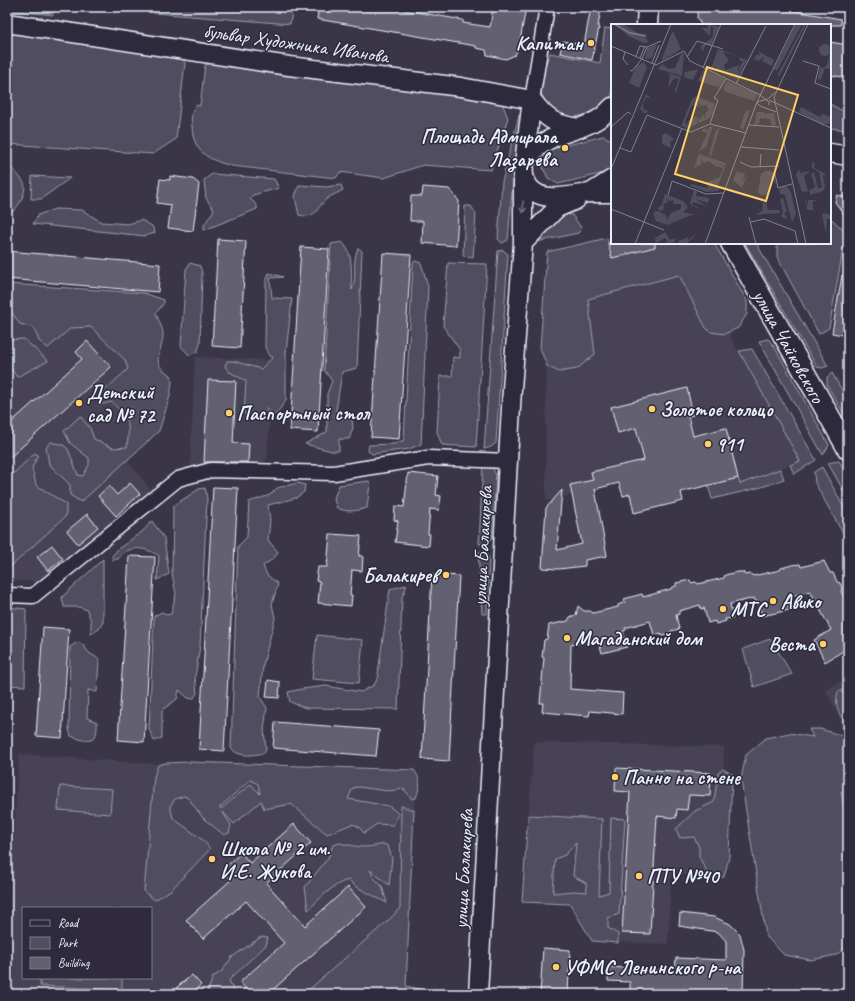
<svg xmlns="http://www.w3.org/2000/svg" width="855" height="1001" viewBox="0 0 855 1001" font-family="Caveat,sans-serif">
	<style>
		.built { fill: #464354; fill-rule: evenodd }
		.green { fill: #504e5f; stroke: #9ca0ac; fill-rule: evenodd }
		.building { fill: #636171; stroke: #e8f1f8 }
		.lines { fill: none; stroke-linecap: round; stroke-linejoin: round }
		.minor-casing { stroke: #e8f1f8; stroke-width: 17 }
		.tertiary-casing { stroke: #e8f1f8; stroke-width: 21 }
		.secondary-casing { stroke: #e8f1f8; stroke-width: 23 }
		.minor { stroke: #2f2a3d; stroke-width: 14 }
		.tertiary { stroke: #2f2a3d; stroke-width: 18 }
		.secondary { stroke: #2f2a3d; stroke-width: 20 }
		.oneway { stroke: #70707e }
		.poi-dot { fill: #ffd166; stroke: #2f2a3d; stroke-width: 1.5 }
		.labels { text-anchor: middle; stroke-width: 3; stroke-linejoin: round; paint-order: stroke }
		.street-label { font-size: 20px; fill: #e8f1f8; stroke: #2f2a3d }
		.poi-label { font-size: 20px; font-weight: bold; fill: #e8f1f8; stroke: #2f2a3d; text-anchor: start }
		.inset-river { fill: none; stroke: #737482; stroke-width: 2 }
		.inset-road { fill: none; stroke: #80818e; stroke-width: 1 }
		.view { fill: #ffd166; fill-opacity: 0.15; stroke: #ffd166; stroke-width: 2 }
		.inset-edge { fill: none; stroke: #e8f1f8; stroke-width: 2 }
	</style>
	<rect width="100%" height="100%" fill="#3a3648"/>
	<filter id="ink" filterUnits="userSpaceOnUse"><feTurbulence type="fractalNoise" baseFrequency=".025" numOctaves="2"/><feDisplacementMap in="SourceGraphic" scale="8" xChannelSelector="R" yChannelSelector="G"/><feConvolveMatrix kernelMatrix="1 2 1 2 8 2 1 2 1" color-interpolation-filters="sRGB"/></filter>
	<g filter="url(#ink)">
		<path class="built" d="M680 275 706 328 711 332 724 334 729 331 732 340 800 461 740 484 738 478 681 492 683 501 634 513 630 494 623 496 619 483 595 489 593 480 570 485 573 495 546 501V395L547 366 559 372 587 299Z
			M7 304 154 322 148 442 128 461 151 490 38 582 7 580Z
			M195 357 274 360 267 459 256 467 190 465Z
			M848 679V734L825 689Z
			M534 742 724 747 721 873 671 876 668 944 592 941 570 904 522 902Z
			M19 754 415 783 406 994H7V944ZM23 908H151V978H23Z"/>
		<path class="green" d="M7 7H53V15L7 10Z
			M149 7H293L290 24 154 13Z
			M605 28 612 29V95L596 113 569 118 553 113 541 94V76L550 53 600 63Z
			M7 30 182 56 185 63 176 139 153 154 7 144Z
			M219 61 500 98 508 118 491 170 423 165 384 178 340 172 336 178 232 166C209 160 193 153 192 126 191 116 191 113 196 105L200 106 205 65Z
			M830 104 848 114V130L830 128Z
			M519 115 523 116 513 180 508 240 502 243 498 239 502 182Z
			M603 136 612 140V171L558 184 548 178 543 168 545 156 552 149Z
			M7 163C11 168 22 178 24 183 28 192 16 213 7 215Z
			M212 174 274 179 279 188 253 195 250 199 257 205V209L204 230V225L214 210 206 198 204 180Z
			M32 176 70 178 41 199H31Z
			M299 185 326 187 341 185 343 190C338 193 332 195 328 198 316 206 318 220 299 215L295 197Z
			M465 206H471L476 214 473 257 463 256Z
			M55 209 82 210 101 222 128 224 141 220 152 226 155 233 145 236 33 224 38 215Z
			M565 214 572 215 582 229 578 233 537 242C544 226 549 221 565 214Z
			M830 219 833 220 846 233 829 328 819 334 777 257V243H830Z
			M607 238 612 258 640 243H714L747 301V314L738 328 724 334 711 332 706 328 679 275 588 299 595 354 577 369 559 372 547 366 540 348 547 252Z
			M342 242C355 255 350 274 352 290 358 274 351 264 358 248L362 251 357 368 342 372 335 417 352 419 353 428 349 439H339V451H332L305 444 327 432V394L332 381 324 370 331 244Z
			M745 243H756L828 366 822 368 817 367Z
			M503 250 508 254 496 443 491 447 484 449 498 251Z
			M415 261 421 263 428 286 421 444 409 449 372 454 368 451 369 445 394 444 404 440 413 263Z
			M190 263 200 266 202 273 200 344 197 352 189 355 181 346 186 269Z
			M448 263 487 264 476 447 442 445 437 432 440 376H452L453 357 460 358V350L443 326Z
			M269 273 283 277 270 278 272 298 292 299 286 352V401L275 415 268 410 267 407V415L244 414 246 381 228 371 225 366 227 361H233L261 369 273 357 269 356 265 347 266 282Z
			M7 284 144 293 164 300V303L156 313C158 320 163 328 163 334 163 353 148 363 171 375L172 382 170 396 159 431 81 502 70 495V485L49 464 46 448 50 442 63 445 68 449 78 475 83 476 89 465V458L70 443 64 431 80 416 90 428 94 439 113 448 127 447C130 421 129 421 112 402L99 405 97 397 128 369 125 360 91 327 71 328 48 348 39 341 34 328 20 324 12 313 7 312Z
			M24 339 48 361 17 377 7 363V340Z
			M768 339 774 346 829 445 823 455 759 341Z
			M752 349 816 460 794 474 790 465 800 461 739 351Z
			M832 373 848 401V421L827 385V377Z
			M35 453 38 455 32 468 36 485 66 504V516L7 570V477L15 472Z
			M839 461 848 476V499L828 463Z
			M483 462 490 463 496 475 492 539 486 544H479Z
			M822 467 848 515V541L846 539 815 483 814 472Z
			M780 469 784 479 762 487 712 499 708 485 738 478 740 484Z
			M369 481 370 484 367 508C356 511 345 513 336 507L334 498 339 485Z
			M298 483 305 485 304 492 296 498 268 505 270 520 268 540 278 552 274 558 263 566 267 575 278 584 272 604 275 618 263 665 260 697 267 708 264 729 266 750 264 753C253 755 239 758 231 748L238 546 247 537 249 502 270 495 277 488Z
			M205 488 207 498 200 646 195 677 197 693 193 699 188 698 179 690 177 699 162 710V738L154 741 149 729 154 616 162 612 167 615 171 614 176 594 172 573 173 506 199 489Z
			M152 521 164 538 169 574 157 580 159 556C151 550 135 545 125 552 122 554 120 557 118 559L113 560 112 556 118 549 143 531Z
			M478 552H485L489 558 487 614H482Z
			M103 559V622L99 629 91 634V621L87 610 79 607H64L62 597Z
			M407 585 402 597 398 709 306 708 290 702 288 692 302 689 326 686 361 692 374 685 379 676 378 673 390 589Z
			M7 607 26 609 25 686 7 685Z
			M317 635 363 640 359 683 312 679Z
			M770 639 792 674 754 687 743 649Z
			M78 642 83 645 89 653 99 659 97 692 88 690 87 718 97 722C98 744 89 743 71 736L69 729 70 647Z
			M848 688V720H844C837 713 835 702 838 692Z
			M809 729H821L848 738V795L841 791 848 835V946L836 955 811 960 784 955 766 936 741 779 746 755 766 738 789 733 813 737Z
			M189 762 414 770C422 781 420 786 416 798L412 799 404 789 388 791 358 787 353 788 348 799 389 806 399 814 393 825 377 824 364 833 358 826 352 824 327 834 291 804 264 809 261 801 234 824 222 811 231 825 229 833 224 835 204 819 188 798 184 796 175 799 170 806 173 818 204 841 210 849 171 890 155 900 144 892 154 777 158 765 165 763ZM250 780 258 784 260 794 251 784 221 809 220 807Z
			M723 769 732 774 729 857 724 877 711 879 699 857V847L694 837 680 838 676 829 695 811 714 802 718 773Z
			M60 786 112 789 110 814 58 810Z
			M401 806 414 810 406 986 425 990 429 994H304L391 918 400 908Z
			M528 815 602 819 599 895 609 892 611 818 625 819 619 914 608 918V928L618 934V943L592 941 570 904 522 902ZM576 843 573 876 586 883 587 892 573 891 553 893 555 859 565 855Z
			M340 843C357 847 366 849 383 844L388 846 392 858 389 885 370 870 374 878 382 886 387 903 355 886 349 880C333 883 319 900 308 910L305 887 328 858 333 845Z
			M261 937 268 938 266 945 229 980 235 994H207L213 977 222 971 232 957Z
			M40 978H122V990L40 986Z"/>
		<path class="building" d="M319 7H387L463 20V23L490 27 493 7H526L519 47 515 55 506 59 487 55 486 50 476 48V46L317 19Z
			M591 7H601L598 27 599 28 592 60 560 53 563 41 584 45Z
			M698 7H771L841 19V25H701L697 17Z
			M830 42 848 45V78L830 75Z
			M170 176 193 179 199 184 193 231 168 228 171 205 157 203 160 179 170 180Z
			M423 187 449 189 459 201 456 246 422 243 423 221H410L411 196H422Z
			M837 195 848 198V220L835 202Z
			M218 239 246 241 240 348 212 346Z
			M608 243H655V247L612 258Z
			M301 247 329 249 318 432 290 430Z
			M7 251 160 264 158 292 7 279Z
			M383 253 411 255 399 439 371 437Z
			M842 275 848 276V336L832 333Z
			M87 341 111 367 7 460V426L82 359 76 352Z
			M208 380 236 381 233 443 249 444 248 462H204Z
			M687 388 693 415 688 416 693 436 726 428 738 478 681 492 683 501 634 513 630 494 623 496 619 483 595 489 607 556 585 560V566L559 569 542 568 546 508 562 490 557 550 582 544 570 485 593 480 591 472 644 460 636 428 618 433 611 407Z
			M408 473 438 476 436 495 441 496 439 510 430 509 428 534H430L429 546 395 542 398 521 394 520 395 506 404 507Z
			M130 483 140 494 116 516 98 496 109 486 117 495Z
			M213 487 238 488 224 751 199 749Z
			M87 514 98 527 78 544 67 531Z
			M330 534 361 536 359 556H363L362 571 352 570 350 595H352L351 606 318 603 320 582 316 581 318 567H327Z
			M52 545 63 559 48 571 37 557Z
			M129 556 155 557 144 742 118 740Z
			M824 561 830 573H833L837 582 840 583 842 588 841 592 848 603V648L825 662 814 640 831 630 810 591 786 598 789 610 762 616 758 601H755L754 598 730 604 733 618 725 619 726 621 716 624 715 621 708 623 704 608 701 609 700 605 679 611V614L676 615 679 629 671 631V634L662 636 661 633 654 635 650 621 625 628 626 630 623 631 627 647 602 653 598 639 571 645 570 689 623 693 622 714 590 711 589 716 542 712 543 703H540L544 658 542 657 544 640 547 639 549 625 568 621 570 617 576 615 578 606 584 611H590L593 613 618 607V605L625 602 624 599 642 594 643 597 671 589V588L676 586V583L690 580 691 583 696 582 698 584 724 578 725 575 738 572H743L745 575 751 574 753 576 780 570 781 568 792 565 800 564 801 567Z
			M432 574 459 576 449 761 422 759Z
			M43 627 69 629 62 738 36 736Z
			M268 680 280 682 279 698 266 697Z
			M275 722 379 730 376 756 273 748Z
			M616 768 711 773 710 796 689 795 687 810 677 809 676 818 657 816 650 934 622 933 630 792 615 791Z
			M294 824 311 843 266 883 305 926 348 887 366 907 268 994H250L240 982 284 943 246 901 203 939 186 920 231 880 222 870 241 853 250 863Z
			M680 913 714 917 730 924 740 934 744 950 743 994 630 993V982L608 981 609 967 675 971 676 958 726 960V941L718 932 679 926Z
			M543 948 570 950 568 994H540Z
			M192 975 201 985 190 994H181L176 988Z"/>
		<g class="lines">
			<defs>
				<path id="minor" d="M532 100 547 7
					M7 595 33 596 178 479 211 470 334 473 428 458 509 461"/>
				<path id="tertiary" d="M7 23 289 66 461 87 532 100
					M532 100C547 120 554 124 579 128
					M612 107C606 114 601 118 593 122 571 134 549 133 531 154 524 161 522 170 525 179 535 207 569 195 590 193 598 193 605 193 612 193
					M830 153 848 156
					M590 193 612 179
					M523 243 557 208 576 200
					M478 994 512 389 523 243V171L532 100"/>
				<path id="secondary" d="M647 25 648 7
					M731 243 848 449"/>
			</defs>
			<use href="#minor" class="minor-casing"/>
			<use href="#tertiary" class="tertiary-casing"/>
			<use href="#secondary" class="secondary-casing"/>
			<use href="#minor" class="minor"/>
			<use href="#tertiary" class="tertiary"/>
			<use href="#secondary" class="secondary"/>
		</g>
		<defs><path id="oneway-shaft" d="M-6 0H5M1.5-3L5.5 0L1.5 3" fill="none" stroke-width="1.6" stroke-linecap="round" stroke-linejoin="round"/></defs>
		<use class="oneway" href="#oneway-shaft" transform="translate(523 207) rotate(90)"/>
	</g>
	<g class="poi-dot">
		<circle cx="591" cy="43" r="4"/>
		<circle cx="565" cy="148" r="4"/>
		<circle cx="79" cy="403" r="4"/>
		<circle cx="652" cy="409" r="4"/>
		<circle cx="229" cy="413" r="4"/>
		<circle cx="708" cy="444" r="4"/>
		<circle cx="446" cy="575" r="4"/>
		<circle cx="773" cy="601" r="4"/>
		<circle cx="723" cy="609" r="4"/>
		<circle cx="567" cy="638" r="4"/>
		<circle cx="823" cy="644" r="4"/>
		<circle cx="615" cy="777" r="4"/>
		<circle cx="212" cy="859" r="4"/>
		<circle cx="639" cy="876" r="4"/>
		<circle cx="556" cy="967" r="4"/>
	</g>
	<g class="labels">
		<g class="street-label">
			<text transform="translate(296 43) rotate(8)" y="7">бульвар Художника Иванова</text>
			<text transform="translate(789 346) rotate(61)" y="7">улица Чайковского</text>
			<text transform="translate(482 546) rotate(-87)" y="7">улица Балакирева</text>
			<text transform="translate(463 869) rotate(-87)" y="7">улица Балакирева</text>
		</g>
		<g class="poi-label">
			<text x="583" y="50" text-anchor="end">Капитан</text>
			<text x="557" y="143" text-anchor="end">Площадь Адмирала<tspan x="557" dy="23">Лазарева</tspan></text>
			<text x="87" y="399">Детский<tspan x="87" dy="23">сад № 72</tspan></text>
			<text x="660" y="416">Золотое кольцо</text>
			<text x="237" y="420">Паспортный стол</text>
			<text x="716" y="451">911</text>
			<text x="438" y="582" text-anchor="end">Балакирев</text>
			<text x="781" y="608">Авико</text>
			<text x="731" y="616">МТС</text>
			<text x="575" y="645">Магаданский дом</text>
			<text x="815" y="651" text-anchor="end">Веста</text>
			<text x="623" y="784">Панно на стене</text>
			<text x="220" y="855">Школа № 2 им.<tspan x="220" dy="23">И.Е. Жукова</tspan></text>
			<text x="647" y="883">ПТУ №40</text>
			<text x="564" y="974">УФМС Ленинского р-на</text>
		</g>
	</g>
	<g transform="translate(611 24)">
		<rect width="220" height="220" fill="#3a3648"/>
		<path d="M5 0 13 1 34 13 38 18 33 19 17 12ZM96 0 108 3 100 22 95 21 91 28 90 22 102 13V4L105 5 100 2 99 12 91 4H97ZM185 0H191L166 47 163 45ZM193 0H195L168 53 167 50ZM62 7 70 25 50 38 59 13ZM208 26a6 6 0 1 1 12 0a6 6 0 1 1-12 0ZM46 20 41 34 34 35 36 24ZM107 25 127 32 112 28 118 37 113 41 114 46 128 41 127 46 129 48 128 44 132 37H129L128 33 136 36 126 55 107 47 104 43 101 46 95 44 101 42ZM220 26 219 45 214 44 210 56 207 55 206 58 209 43 212 44 216 41ZM147 27 163 36 161 42 151 37 154 31 148 37 143 35 146 30 149 32ZM73 29 71 52 47 45 51 40 58 45 64 44 70 30ZM33 38 36 43 28 64 18 59 25 42ZM45 45 35 70 41 75 35 73 32 80V85L37 87 34 90 29 85ZM87 45 82 56 73 53 74 48ZM93 45 114 55 110 64 87 57ZM56 49 70 53 65 69 64 66 68 55 63 54 57 64 59 52ZM116 57 146 70V72L143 77 115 68 112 64ZM85 72 104 80 102 89 99 94 88 99 86 92 90 96 91 90 95 95 94 89 98 86 95 81 90 82 85 77 89 83 81 81 74 98 76 101 77 97 85 92 87 99 77 105 70 102 81 75ZM190 83 209 93 211 90 220 93 218 100H211L188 88ZM135 86 139 87 132 106 129 103ZM146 88H153V90L163 89 165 101 161 102 159 95 149 94 148 100 143 101ZM102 102 95 123 88 127 96 110 90 106 95 104 96 108 98 103ZM112 104 108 106 100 132H98L104 109 106 105ZM55 109 63 115 59 118 60 124 51 120V111ZM88 130 115 139 114 142 107 139 114 143 107 161 110 164 106 167 96 168 79 162 80 160 97 164 95 159 109 153 112 144 104 142 98 137 93 139 89 134 91 140 83 144ZM201 138 204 140 203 144 215 150 212 152 214 163 212 167 199 171V167L191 168 185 151 188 145 189 149 199 147 193 152 197 167 204 163 200 150 203 148 207 164H211L208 148 201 144ZM126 147 134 150 131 158 136 151 131 164 122 156ZM159 147 163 149 165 160 160 155 157 169 151 172 147 168 150 150 154 147ZM175 162 180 168 185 190 181 198 174 171 169 170 168 165ZM83 166 86 168 85 172 98 174 97 179 84 175 95 182 82 178 81 181 93 186 81 182 79 179ZM54 170 72 177 77 183 73 187 74 189 83 190 56 201 45 197 42 189 45 187 50 188 52 193 51 189 55 191 56 196 60 189 70 185V180H63L62 176 58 177 55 174 57 179H52L53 184 51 187 48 186 46 184 50 182ZM194 170 197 183V176H207L202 177V186H196ZM172 174 176 188 173 189 177 196 170 192 172 188 169 175ZM155 177 157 186H168L169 189 144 191 151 187 152 178ZM214 189 220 191V195H216L215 210 211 190ZM54 208 59 216 64 214V218L52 220 57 217 54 214 45 219 44 214ZM87 209 76 219 68 220 66 214 68 217 77 213V216Z" fill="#504e5f"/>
		<path class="inset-river" d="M3 0 19 9 35 12"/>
		<path class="inset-road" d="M0 22 45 41 73 27 79 37 149 71 158 78V81M14 28 12 35 17 41M25 32 29 22 36 23 50 17M76 33 86 17 112 25M29 34 34 22M192 37 208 42 204 59 220 65M41 39 48 21M92 44 110 0M19 46 21 47 31 35 36 23M125 60 155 2M158 76 220 104M146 78 157 75 164 68M146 79 149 82 165 88M99 100 107 76 103 74 115 55M138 101 168 103M0 103 17 88 20 90M130 123 168 126M9 124 20 128 36 91 80 108 99 100 135 109M129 138 140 143 168 142M149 143 150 130M0 145 60 0M164 150 167 164 181 160M57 171 61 157 95 170 113 169M0 185 53 206M138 193 145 220M140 198 153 195 184 207 187 220M24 220 71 104M94 220 146 78 184 0M195 220 163 73 197 0"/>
		<path class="view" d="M96 43 187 71 155 177 64 150Z"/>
		<rect width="220" height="220" class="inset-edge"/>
	</g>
	<rect width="855" height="1001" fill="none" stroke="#2f2a3d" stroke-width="24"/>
	<rect x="12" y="12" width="831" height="977" fill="none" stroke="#e8f1f8" stroke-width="1.5" filter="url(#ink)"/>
	<rect x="22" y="907" width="130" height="72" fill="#2f2a3d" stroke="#797a88"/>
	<rect x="30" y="920" width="20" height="6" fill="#2f2a3d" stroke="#797a88"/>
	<text x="58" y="927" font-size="12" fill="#e8f1f8">Road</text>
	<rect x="30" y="937" width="20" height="12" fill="#504e5f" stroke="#797a88"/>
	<text x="58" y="947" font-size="12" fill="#e8f1f8">Park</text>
	<rect x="30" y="957" width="20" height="12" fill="#636171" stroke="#797a88"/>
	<text x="58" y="967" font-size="12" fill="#e8f1f8">Building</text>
</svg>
